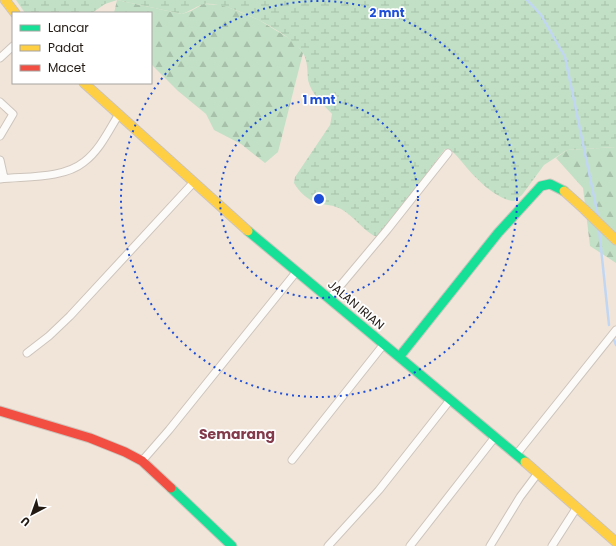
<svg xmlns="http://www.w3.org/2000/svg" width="616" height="546" viewBox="0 0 616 546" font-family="Poppins,sans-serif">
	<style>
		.forest { fill: url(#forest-firs) }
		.wetland { fill: url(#wetland-marsh) }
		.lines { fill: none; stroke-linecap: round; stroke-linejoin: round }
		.stream { stroke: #c1d6f2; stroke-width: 2.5 }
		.street-casing { stroke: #cdc4bb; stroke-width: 9 }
		.fast-casing { stroke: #cdc4bb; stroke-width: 11 }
		.slow-casing { stroke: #cdc4bb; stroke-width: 11 }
		.jam-casing { stroke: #cdc4bb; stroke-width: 11 }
		.street { stroke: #fdfbf9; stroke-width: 7 }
		.fast { stroke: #16e098; stroke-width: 9 }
		.slow { stroke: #ffcf43; stroke-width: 9 }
		.jam { stroke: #f24e42; stroke-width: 9 }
		.ring { fill: none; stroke: #1d4ed8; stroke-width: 2; stroke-dasharray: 2 4 }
		.labels { text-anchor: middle; stroke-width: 3.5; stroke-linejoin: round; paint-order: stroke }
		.street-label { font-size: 12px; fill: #211912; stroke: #fff }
		.quarter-label { font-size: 14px; font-weight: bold; fill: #833b4c; stroke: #fff }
		.centre { fill: #1d4ed8; stroke: #fff; stroke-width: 2 }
		.ring-label { font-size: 12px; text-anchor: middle; font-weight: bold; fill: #1d4ed8; stroke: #fff; stroke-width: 3.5; stroke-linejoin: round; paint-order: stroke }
	</style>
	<defs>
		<pattern id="forest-firs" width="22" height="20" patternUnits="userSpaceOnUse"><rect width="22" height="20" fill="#c2e0c6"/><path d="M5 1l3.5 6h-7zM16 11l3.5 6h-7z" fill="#a6c0a9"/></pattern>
		<pattern id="wetland-marsh" width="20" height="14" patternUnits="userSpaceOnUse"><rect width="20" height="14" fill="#c2e0c6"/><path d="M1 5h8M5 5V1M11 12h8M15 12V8" fill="none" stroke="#a6c0a9"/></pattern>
	</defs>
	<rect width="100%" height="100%" fill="#f1e5da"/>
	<path class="forest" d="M117 0 182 14 191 11 203 4 223 5 259 20 295 42 303 53 278 152 265 163 241 144 214 130 206 114 178 91 151 64V13H114Z
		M616 147V263L590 246 583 188 556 158 567 150Z"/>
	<path class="wetland" d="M16 0H616V147L567 150 544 165 522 195 514 201C496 200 473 176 462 162 457 157 453 149 445 149L380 235 377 237C364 232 354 216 341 209 334 205 325 205 317 203 308 200 298 191 294 183L295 177 330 125 332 114C323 104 311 94 308 80 307 70 308 62 303 53 292 33 226 0 204 4 199 5 188 12 182 14L117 0 105 4 92 13H25Z"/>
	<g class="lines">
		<path class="stream" d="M527 0 541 15 565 57 598 216
			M599 229 609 325
			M613 337 616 345"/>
		<defs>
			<path id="street" d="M0 58 13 46
				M0 102 13 114 0 136
				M0 160 4 178
				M0 179C26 176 63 179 84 162 100 150 109 130 119 114
				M330 298 387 230 448 153
				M27 353 49 336 70 316 193 183
				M516 455 616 330
				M292 460 384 344
				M142 461 169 430 297 271
				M328 546 379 490 450 400
				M410 546 495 437
				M490 546 520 497 538 473
				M552 546 577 507"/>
			<path id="fast" d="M248 231 525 462
				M400 356 498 233 541 186 550 184 564 191
				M171 488 232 546"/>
			<path id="slow" d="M5 0 15 13
				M84 83 248 231
				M564 191 584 209 616 240
				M525 462 616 542"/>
			<path id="jam" d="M0 411 90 438 125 452 142 461 171 488"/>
		</defs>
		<use href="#street" class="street-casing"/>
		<use href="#fast" class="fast-casing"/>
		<use href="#slow" class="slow-casing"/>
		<use href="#jam" class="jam-casing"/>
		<use href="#street" class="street"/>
		<use href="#fast" class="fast"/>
		<use href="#slow" class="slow"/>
		<use href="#jam" class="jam"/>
	</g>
	<g class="ring">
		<circle cx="319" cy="199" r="99"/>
		<circle cx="319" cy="199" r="198"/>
	</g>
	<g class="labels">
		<g class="street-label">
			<text transform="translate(356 305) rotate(40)" y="4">JALAN IRIAN</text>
		</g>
		<g class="quarter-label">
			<text x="237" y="439">Semarang</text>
		</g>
	</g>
	<circle cx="319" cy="199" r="6" class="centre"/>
	<g class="ring-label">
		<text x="387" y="17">2 mnt</text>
		<text x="319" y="104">1 mnt</text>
	</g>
	<rect x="12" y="12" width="140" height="72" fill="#ffffff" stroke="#a6a3a0"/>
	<rect x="20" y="25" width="20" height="6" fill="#16e098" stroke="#a6a3a0"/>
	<text x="48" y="32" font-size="12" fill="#211912">Lancar</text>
	<rect x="20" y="45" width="20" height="6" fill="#ffcf43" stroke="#a6a3a0"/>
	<text x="48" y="52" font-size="12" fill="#211912">Padat</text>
	<rect x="20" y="65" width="20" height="6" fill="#f24e42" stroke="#a6a3a0"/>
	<text x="48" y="72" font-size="12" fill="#211912">Macet</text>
	<g transform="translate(32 514) rotate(221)" stroke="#ffffff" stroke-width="3" paint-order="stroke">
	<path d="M0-3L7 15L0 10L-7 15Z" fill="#211912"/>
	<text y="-6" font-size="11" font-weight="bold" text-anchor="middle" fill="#211912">U</text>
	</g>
</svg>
